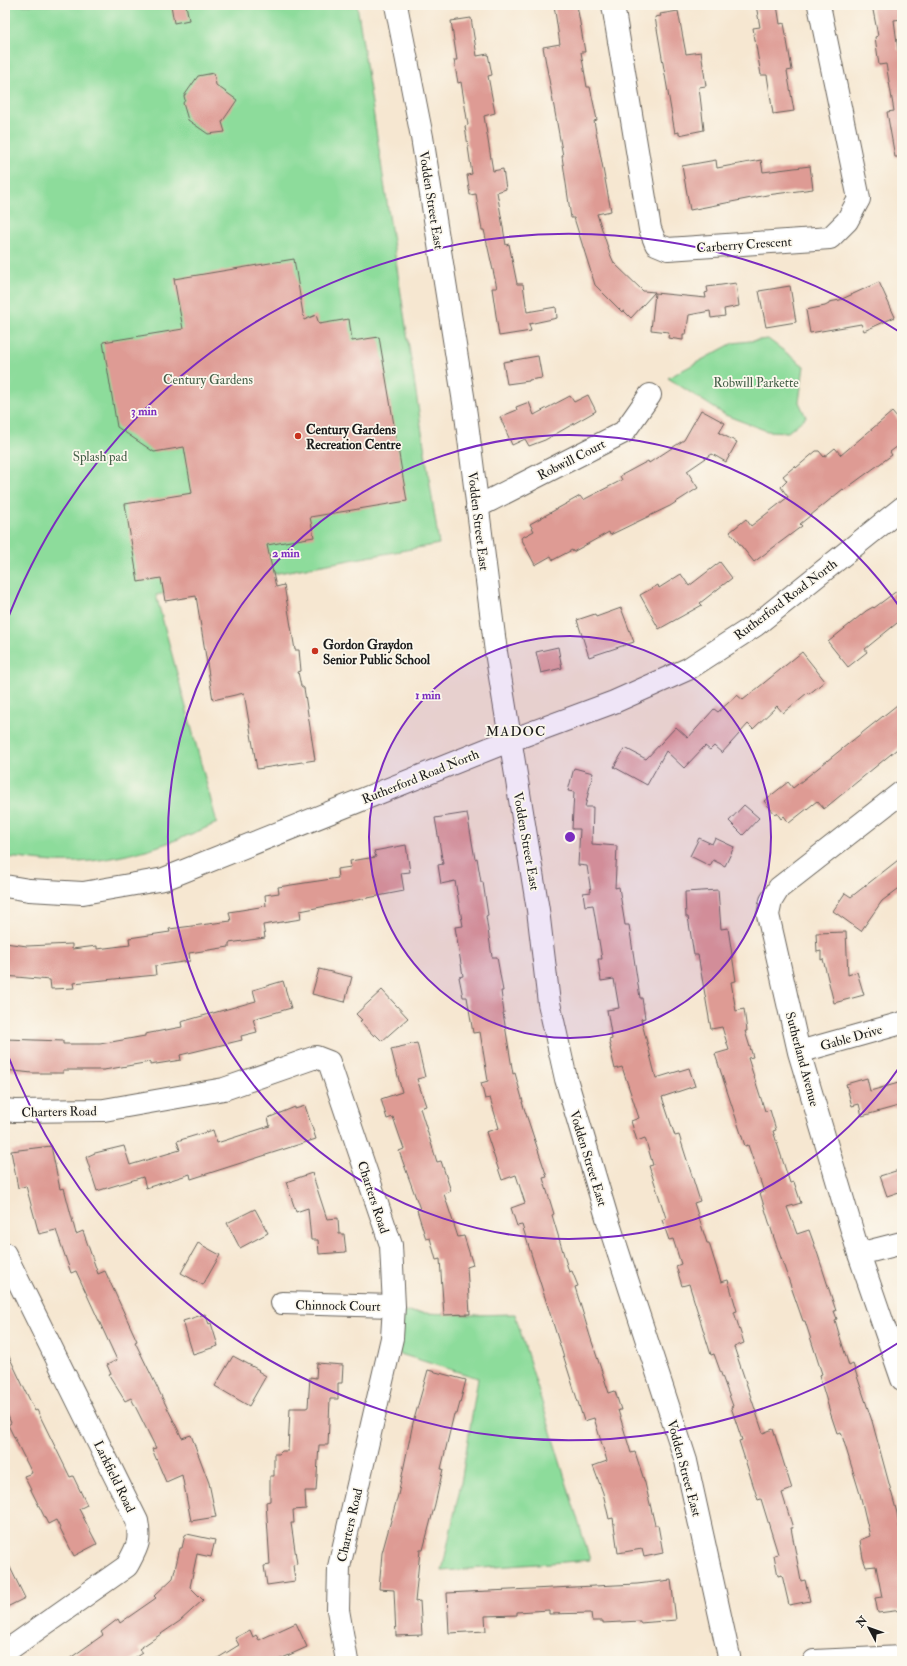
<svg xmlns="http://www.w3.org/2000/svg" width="907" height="1666" viewBox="0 0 907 1666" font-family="'IM FELL Double Pica',serif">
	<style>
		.green { fill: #8ddc9b; stroke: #547c5c }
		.building { fill: #de9b94 }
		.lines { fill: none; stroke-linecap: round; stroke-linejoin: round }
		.minor-casing { stroke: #68635b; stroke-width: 24 }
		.minor { stroke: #fff; stroke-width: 22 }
		.ring { fill: none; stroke: #7b2cbf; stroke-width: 2 }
		.poi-dot { fill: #c8321e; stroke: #fbf7ec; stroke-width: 1.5 }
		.labels { text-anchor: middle; stroke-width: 3.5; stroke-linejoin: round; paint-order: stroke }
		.street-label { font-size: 13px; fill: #1c1c1c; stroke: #fbf7ec }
		.park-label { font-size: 13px; fill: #445f48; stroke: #fbf7ec }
		.poi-label { font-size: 13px; font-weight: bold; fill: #1c1c1c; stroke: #fbf7ec; text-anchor: start }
		.neighbourhood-label { font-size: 14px; letter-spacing: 1px; fill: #1c1c1c; stroke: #fbf7ec }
		.centre { fill: #7b2cbf; stroke: #fbf7ec; stroke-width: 2 }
		.ring-label { font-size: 12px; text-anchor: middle; font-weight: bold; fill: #7b2cbf; stroke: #fbf7ec; stroke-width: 3.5; stroke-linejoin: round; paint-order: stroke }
	</style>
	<rect width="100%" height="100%" fill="#fbf7ec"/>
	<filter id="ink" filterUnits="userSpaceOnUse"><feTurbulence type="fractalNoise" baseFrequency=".025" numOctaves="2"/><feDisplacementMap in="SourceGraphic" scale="8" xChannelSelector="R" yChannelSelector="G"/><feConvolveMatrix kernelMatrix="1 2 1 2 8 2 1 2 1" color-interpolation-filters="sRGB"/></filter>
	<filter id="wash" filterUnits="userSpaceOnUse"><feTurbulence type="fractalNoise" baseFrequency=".012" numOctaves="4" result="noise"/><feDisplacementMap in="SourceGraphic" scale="16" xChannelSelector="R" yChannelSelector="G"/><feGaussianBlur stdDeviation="0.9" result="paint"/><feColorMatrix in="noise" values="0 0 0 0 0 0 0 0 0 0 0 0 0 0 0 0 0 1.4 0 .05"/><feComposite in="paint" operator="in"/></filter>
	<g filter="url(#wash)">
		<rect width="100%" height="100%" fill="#f6e7d1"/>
		<path class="green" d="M5 5H357L439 544 156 595 217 823C166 846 111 865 54 862 38 861 21 858 5 857Z
			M768 339 804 366 799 402 806 417 788 432 767 431 725 415 668 378 733 343Z
			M402 1312 471 1315 515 1314 590 1560 442 1571 461 1483 478 1378 397 1353Z"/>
		<g id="blocks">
			<path class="building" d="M171 5H186L189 20 174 23Z
				M554 5H577L585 52H581L587 87H590L597 120 594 121 611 211 597 214 610 254 614 263 643 291 655 292 631 318 624 311 622 312 595 285 574 218H571L562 156H563L543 47 560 44Z
				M756 5H777L780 24 784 23 792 70 787 71 794 111 773 114 767 75H761L753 28 760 27Z
				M872 5H902V19L894 20 898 50 902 49V157H895L887 112 894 111 886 64 879 65 875 37 878 36Z
				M678 11 686 54 701 52 706 86 699 87 704 130 679 135V132L675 133 655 17 661 16 660 14Z
				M471 18 477 56 488 54 492 75 488 76 495 113 484 116 493 171 503 169 506 189 497 192 506 245 509 244 517 284H523L527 312 556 307 557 318 529 324 531 331 499 336 492 288H497L484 230H482L476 194 470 195 467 175 472 174 465 126 468 125 461 82 458 83 454 60H457L451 21Z
				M214 73 216 85 237 100 222 122 225 132 208 134 188 120 183 103 185 100 184 96 198 76Z
				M716 160 717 168 761 160 763 172 810 166 813 189 767 195 690 210 682 166Z
				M294 259 304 320 316 315 319 324 349 319 352 341 379 337 407 501 310 517 314 537 267 545 276 587 284 585 295 650H299L301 671 298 672 301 686 304 688 315 760 257 769 244 693 213 700 196 596 165 601 161 578 138 582 125 504 192 493 184 447 154 452 117 427 103 342 183 329 174 279Z
				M879 282 895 317 864 331 861 324 810 333 806 310 825 306 829 304V302L840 300Z
				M736 283 739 306 724 309 725 316 711 318 710 311 689 315 686 334H683V340L668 338 669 332 651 330 655 293 706 298 705 293 708 292 707 287Z
				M790 286 796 322 766 327 759 291Z
				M538 356 542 378 529 380V381L507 384 503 362Z
				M588 395 596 411 545 440 529 446 525 439 512 445 500 417 517 410 516 407 529 402 534 415 570 396 574 402Z
				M701 410 725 423 719 433 737 442 726 462 712 454 687 471 698 488 670 506 610 535 609 532 573 552 572 550 553 560 551 556 535 565 521 538 534 531 530 524 580 496 583 500 622 480 620 476 648 461 649 463 684 440Z
				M892 412 902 424V443L890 452 892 455 844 490 843 489 800 524 802 526 754 562 730 532 746 519 751 526 788 497 781 487 787 481 783 476 795 466 796 468 816 451H819L824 457 835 448 841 455Z
				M720 562 732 578 700 603 702 605 659 629 640 595 658 585 659 588 681 574 689 586Z
				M902 587V619L865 649 867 652 848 667 828 642 866 611 873 607 874 608Z
				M621 608 634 642 589 657 577 620 595 614 596 617Z
				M558 647 562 668 541 673 536 652Z
				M802 652 825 681 809 694 807 693 783 713 777 706 753 729 748 724 722 753 714 746 710 750 705 746 684 768 666 751 647 785 614 767 625 748 646 759 676 727 688 738 714 709 718 712 737 695 743 700Z
				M902 701V745L824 809 817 801 789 823 784 816 781 819 777 813 775 814 764 801 788 782 793 788Z
				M574 768 593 773 585 807H593L592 844 617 846 615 888 619 887 625 925H629L640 998H642L645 1018 641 1019 656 1078 689 1068 695 1086 662 1097 675 1136 679 1135 700 1201 694 1203 707 1243H709L721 1282 728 1280 737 1311 734 1312 744 1343 734 1347 763 1433 773 1429 792 1489 782 1493 793 1528H791L801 1581 805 1580 810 1601 789 1605 782 1575 778 1576 774 1555 778 1554 761 1499 758 1500 739 1441 742 1440 731 1407 733 1406 714 1354 711 1355 689 1284 682 1286 676 1266 681 1264 673 1239 669 1240 662 1220 666 1218 649 1166 653 1165 645 1138 637 1141 631 1121 639 1118 622 1067 615 1069 610 1048H611L609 1040 612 1039 607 1010 619 1008 614 979 601 981 598 959H602L593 905 585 906 583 893 591 892 587 866 578 865 580 829H572L574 792 568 791Z
				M744 805 759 818 743 835 729 821Z
				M467 813 475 859 477 858 481 882H483L488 915 486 916 492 957H497L503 991H501L504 1013H503L513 1074 515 1073 523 1102H522L547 1177 543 1178 554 1214 552 1215 569 1272 572 1271 578 1286 575 1287 590 1336 609 1393 615 1391 621 1410H618L631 1453 635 1452 645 1483 655 1525H658L663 1553 644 1557 642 1549 618 1553 613 1518 609 1519 603 1493 593 1466 607 1461 594 1418 584 1421 522 1225 517 1226 511 1208 525 1203 516 1175 502 1180 486 1132 499 1128 490 1098 485 1099 481 1083 488 1081 480 1032 473 1033 467 997H463L459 977 463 976 455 927 463 926 455 881 441 884 438 865 443 864 435 818Z
				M699 838 712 844 715 838 734 847 725 866 713 860 710 866 690 856Z
				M406 845 410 872 401 873 404 891 300 911 301 919 263 925 265 938 229 943V947L189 953 190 961 155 966 156 975 73 983 74 988 51 989 50 980 5 976V943L27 946 72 944V949L97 946V949L130 945 129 938 170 932 169 929 231 921 229 912 266 906 265 895 279 893 278 887 338 878 337 869 351 867 350 861 376 857 374 851Z
				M902 857V886L882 901 861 931 833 911 845 893 851 897Z
				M718 890 721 929 728 928 736 981 731 982 736 1011 744 1009 747 1031H745L753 1057 748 1058 765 1111 770 1110 776 1130 773 1131 790 1183 794 1182 801 1203 787 1207 797 1234 809 1230 818 1255 836 1311H834L837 1319 835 1320 840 1337 849 1366 853 1364 872 1421 897 1513 902 1544V1610L878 1613 875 1598 882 1597 876 1566 866 1567 863 1558 860 1540 870 1536 860 1494 841 1432 837 1433 830 1412 819 1375 822 1374 805 1321H803L773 1235 760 1193 764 1192 748 1145 745 1146 715 1054 729 1050 722 1027 711 1029 698 955H694L688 917H686L685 892Z
				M846 932 848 975 857 972 864 995 834 1003 823 959 821 960V951L817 952 816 933Z
				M319 969 352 977 345 1002 312 994Z
				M283 981 291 1008 253 1019 257 1032 241 1036 242 1040 180 1055 181 1060 150 1065V1062L104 1070H63V1073H32L5 1070V1039L63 1041V1044H100L145 1036V1034L182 1027 181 1022 256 1001 253 990Z
				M382 990 408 1018 382 1041 375 1034 374 1036 360 1021 362 1020 356 1014Z
				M417 1043 425 1077 417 1079 426 1106 420 1108 437 1162 441 1161 451 1191 444 1194 458 1237 464 1236 473 1265 467 1267 470 1314 444 1315 440 1259 436 1260 430 1238 426 1239 417 1210 420 1209 399 1151 404 1149 393 1117 387 1119 381 1099 402 1092 391 1049Z
				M867 1078 870 1091 902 1082V1105L862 1116 859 1104 852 1106 846 1084Z
				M305 1106 316 1139 191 1179 190 1174 146 1188 143 1177 97 1191 86 1157 95 1153 124 1146 130 1165 180 1150 177 1141 213 1130 217 1143 270 1126 268 1118 295 1107V1109Z
				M51 1146 60 1189 64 1188 76 1234 83 1231 98 1274 105 1271 137 1341 135 1342 182 1438 191 1435 209 1483 216 1517 191 1521 182 1475 166 1482 152 1449 156 1448 131 1398 125 1401 109 1375 111 1374 107 1365 117 1360 76 1271 71 1273 56 1230 39 1234 26 1186 18 1188 11 1151Z
				M902 1169V1191L887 1196 880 1176Z
				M312 1173 327 1219 338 1218 339 1234H344L346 1252 319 1254 318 1240H311L308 1208 296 1212 286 1182Z
				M255 1209 268 1233 240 1248 227 1223Z
				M198 1243 220 1255 203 1285 181 1273Z
				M205 1314 209 1324 211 1323 218 1346 193 1354 183 1321Z
				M5 1348 35 1411 37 1410 70 1477 73 1476 87 1505 79 1509 97 1544 74 1556 56 1520 48 1524 24 1476 32 1473 8 1425 11 1423 5 1409Z
				M233 1356 259 1370 258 1371 266 1376 249 1406 215 1386Z
				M317 1363 343 1365 342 1383H338V1399H330L328 1445H319L316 1491H305L306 1509 293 1510 294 1523H291L297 1564 293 1565 295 1581 267 1585 264 1566 270 1565 266 1502 270 1501V1476H274V1454H279L282 1451H288L290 1408H306L308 1407 310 1377 316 1378Z
				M428 1370 466 1380 457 1414H454L441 1469H443L435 1504 423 1550H420L415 1602 420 1601 422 1635 396 1636 394 1590 379 1589 382 1553 398 1495 413 1423Z
				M187 1534 215 1540 211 1557 197 1554 190 1587 203 1600 180 1621 139 1649 142 1653 130 1661H66L103 1635 101 1632 118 1619 120 1623 156 1598 154 1596 173 1578 180 1548H182L185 1535Z
				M5 1557 25 1598 5 1608Z
				M671 1580 676 1620 640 1623V1621L603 1623V1621H592L591 1613 549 1614V1610L517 1612V1615L485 1616 486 1631 449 1633 447 1593 637 1584Z
				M296 1623 307 1647 276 1661H213L239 1645 235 1638 250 1630 253 1637 256 1635 259 1640Z"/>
		</g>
	</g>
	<g filter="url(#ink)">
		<use href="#blocks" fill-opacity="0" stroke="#68635b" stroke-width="1"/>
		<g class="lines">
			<defs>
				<path id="minor" d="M396 5 422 137 466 415 496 652 538 910 549 1003 566 1079 608 1221 686 1461 730 1661
					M613 5 650 229 656 244 668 249 830 238 847 221 859 199 819 5
					M477 507 624 432 650 395
					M902 792 779 888 771 901 768 915 799 1052 859 1254 902 1379
					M5 886 29 890 83 893 164 879 501 744 614 702 688 669 756 625 902 508
					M799 1052 902 1023
					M5 1110 15 1111 104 1110 224 1089 316 1057 329 1062 391 1245 394 1306 392 1338 339 1567 338 1610 347 1661
					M5 1254 137 1521C141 1543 137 1547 127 1566L5 1652
					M859 1254 902 1243
					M282 1303 394 1306
					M814 1661 902 1657"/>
			</defs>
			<use href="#minor" class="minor-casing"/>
			<use href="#minor" class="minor"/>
		</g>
	</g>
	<circle cx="570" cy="837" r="201" fill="#7b2cbf" fill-opacity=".12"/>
	<g class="ring">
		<circle cx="570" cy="837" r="201"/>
		<path d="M901 1065A402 402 0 1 1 901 609"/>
		<path d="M898 1343A603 603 0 0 1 5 1048M5 626A603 603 0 0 1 898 331"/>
	</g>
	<g class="poi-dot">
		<circle cx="298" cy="436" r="4"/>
		<circle cx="315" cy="651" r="4"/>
	</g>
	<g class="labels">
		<g class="street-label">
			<text transform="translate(432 200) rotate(81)" y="5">Vodden Street East</text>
			<text transform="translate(744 244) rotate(-4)" y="5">Carberry Crescent</text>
			<text transform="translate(571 459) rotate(-27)" y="5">Robwill Court</text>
			<text transform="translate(479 521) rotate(83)" y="5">Vodden Street East</text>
			<text transform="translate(785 599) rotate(-37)" y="5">Rutherford Road North</text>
			<text transform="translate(420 776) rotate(-22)" y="5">Rutherford Road North</text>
			<text transform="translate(527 841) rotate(80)" y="5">Vodden Street East</text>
			<text transform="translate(851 1037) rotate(-16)" y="5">Gable Drive</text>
			<text transform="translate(803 1059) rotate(75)" y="5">Sutherland Avenue</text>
			<text transform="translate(59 1111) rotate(-1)" y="5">Charters Road</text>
			<text transform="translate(589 1158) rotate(73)" y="5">Vodden Street East</text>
			<text transform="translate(374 1197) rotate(72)" y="5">Charters Road</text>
			<text transform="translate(338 1305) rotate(1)" y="5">Chinnock Court</text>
			<text transform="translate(685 1468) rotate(75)" y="5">Vodden Street East</text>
			<text transform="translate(115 1476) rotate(64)" y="5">Larkfield Road</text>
			<text transform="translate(349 1525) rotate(-77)" y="5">Charters Road</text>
		</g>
		<g class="park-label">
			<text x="208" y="384">Century Gardens</text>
			<text x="756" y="387">Robwill Parkette</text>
			<text x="100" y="461">Splash pad</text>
		</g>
		<g class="poi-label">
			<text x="306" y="434">Century Gardens<tspan x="306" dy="15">Recreation Centre</tspan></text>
			<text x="323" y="649">Gordon Graydon<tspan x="323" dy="15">Senior Public School</tspan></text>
		</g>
		<g class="neighbourhood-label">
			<text x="516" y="736">MADOC</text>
		</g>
	</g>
	<circle cx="570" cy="837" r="6" class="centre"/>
	<g class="ring-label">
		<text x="144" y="415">3 min</text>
		<text x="286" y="557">2 min</text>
		<text x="428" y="699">1 min</text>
	</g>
	<rect width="907" height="1666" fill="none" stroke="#fbf7ec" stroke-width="20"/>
	<g transform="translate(869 1628) rotate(311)" stroke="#fbf7ec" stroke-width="3" paint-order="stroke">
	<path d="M0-3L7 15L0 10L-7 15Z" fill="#1c1c1c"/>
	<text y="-6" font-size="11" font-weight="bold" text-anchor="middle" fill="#1c1c1c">N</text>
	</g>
</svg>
